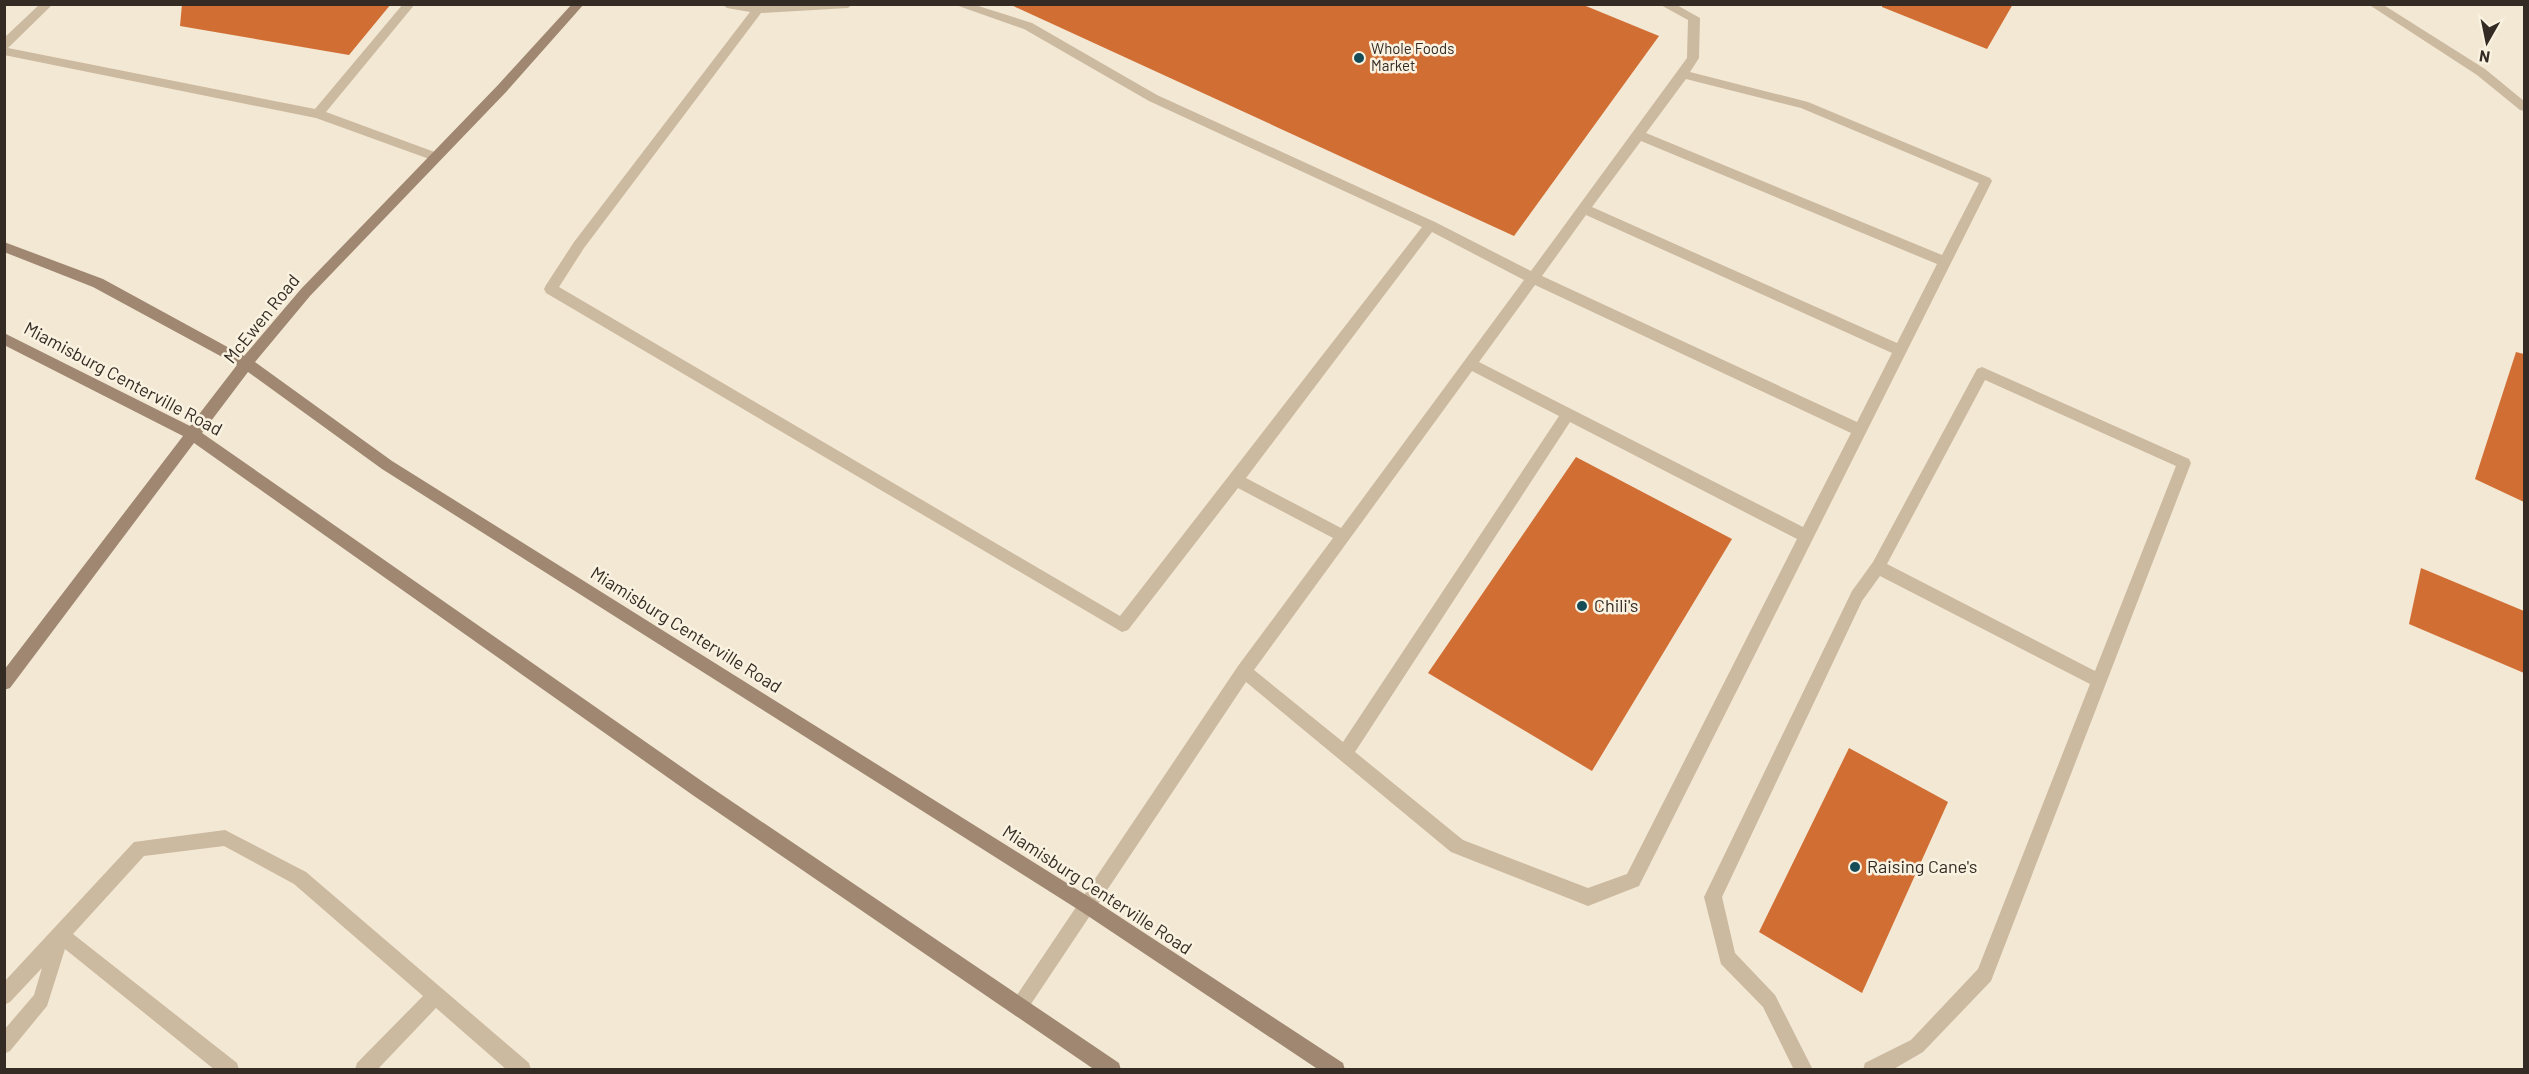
<svg xmlns="http://www.w3.org/2000/svg" width="2529" height="1074" viewBox="0 0 2529 1074" font-family="Barlow,sans-serif">
	<style>
		.building { fill: #d16e34 }
		.lines { fill: none; stroke-linecap: round; stroke-linejoin: round }
		.lane { fill: #cbb9a0; fill-rule: evenodd }
		.street { fill: #cbb9a0; fill-rule: evenodd }
		.secondary { fill: #9f8771; fill-rule: evenodd }
		.poi-dot { fill: #164c58; stroke: #faf2e0; stroke-width: 2 }
		.labels { text-anchor: middle; stroke-width: 5; stroke-linejoin: round; paint-order: stroke }
		.far-poi-label { font-size: 15px; fill: #342b24; stroke: #faf2e0; text-anchor: start }
		.street-label { font-size: 18px; fill: #342b24; stroke: #faf2e0 }
		.poi-label { font-size: 18px; fill: #342b24; stroke: #faf2e0; text-anchor: start }
	</style>
	<rect width="100%" height="100%" fill="#f3e8d4"/>
	<path class="building" d="M182 4H391L349 55 180 26Z
		M1009 4H1581L1659 36 1514 236Z
		M1882 4H2013L1987 49 1882 7Z
		M2516 352 2524 354V502L2475 479Z
		M1576 457 1732 539 1592 771 1428 673Z
		M2421 568 2524 611V673L2409 624Z
		M1849 748 1948 802 1862 993 1759 932Z"/>
	<g class="lines">
		<path class="lane" d="M40 4H53L8 48 315 109 403 4H415L326 112 440 154 442 157 440 160H432L316 118 4 55V38Z
			M722 4H853L848 8 761 13 584 248 559 287 1120 616 1422 227 1149 101 1024 29 953 4H972L1032 23 1157 95 1435 222 1531 271 1687 58 1688 20 1659 4H1675L1700 18 1699 58 1690 72 1808 102 1990 178 1992 181 1639 886 1588 906 1451 852 1246 682 1025 1013 1019 1016 1013 1013 1010 1007 1013 1001 1238 666 1333 538 1238 488 1128 630 1122 632 546 293 544 289 546 285 574 242 750 12 727 8ZM1686 79 1801 108 1979 183 1942 255 1646 133ZM1641 141 1937 264 1897 343 1592 207ZM1586 215 1892 353 1857 422 1542 276ZM1432 232 1524 280 1341 528 1246 478ZM1535 285 1851 433 1803 527 1479 362ZM1472 371 1559 416 1343 742 1254 670ZM1570 422 1797 539 1627 874 1588 888 1463 840 1355 752Z
			M1982 367 2189 459 2191 463 1991 981 1923 1052 1892 1070H1863L1865 1063 1911 1040 1978 969 2090 684 1880 576 1862 601 1722 897 1735 953 1775 995 1813 1070H1794L1763 1007 1721 964 1704 897 1852 591 1873 562 1977 369ZM1985 380 2176 466 2095 671 1887 564Z
			M225 830 306 872 529 1063 531 1070H507L436 1008 377 1070H355L357 1063 423 996 294 884 224 846 144 856 73 934 237 1063 239 1070H215L65 949 47 1006 10 1051 4 1054V1030L34 995 42 968 10 1002 4 1005V982L134 842Z"/>
		<path class="street" d="M2368 4H2382L2485 69 2524 101V111L2520 110 2477 75Z"/>
		<path class="secondary" d="M572 4H584L507 91 310 296 255 362 392 461 1094 900 1343 1063 1345 1070H1319L1082 912 382 469 248 372 202 433 706 784 1119 1063 1121 1070H1095L694 796 194 443 10 688 4 690V670L183 436 4 345V333L190 426 237 365 93 287 4 252V242L103 279 244 356 301 289 498 85Z"/>
	</g>
	<g class="poi-dot">
		<circle cx="1359" cy="58" r="6"/>
		<circle cx="1582" cy="606" r="6"/>
		<circle cx="1855" cy="867" r="6"/>
	</g>
	<g class="labels">
		<g class="far-poi-label">
			<text x="1371" y="54">Whole Foods<tspan x="1371" dy="17">Market</tspan></text>
		</g>
		<g class="street-label">
			<text transform="translate(262 319) rotate(-51)" y="6">McEwen Road</text>
			<text transform="translate(123 379) rotate(28)" y="6">Miamisburg Centerville Road</text>
			<text transform="translate(686 630) rotate(32)" y="6">Miamisburg Centerville Road</text>
			<text transform="translate(1097 890) rotate(33)" y="6">Miamisburg Centerville Road</text>
		</g>
		<g class="poi-label">
			<text x="1594" y="612">Chili's</text>
			<text x="1867" y="873">Raising Cane's</text>
		</g>
	</g>
	<rect width="2529" height="1074" fill="none" stroke="#342b24" stroke-width="12"/>
	<g transform="translate(2487 42) rotate(189)" stroke="#faf2e0" stroke-width="4.5" paint-order="stroke">
	<path d="M0-4.5L10 22L0 15L-10 22Z" fill="#342b24"/>
	<text y="-9" font-size="16" font-weight="bold" text-anchor="middle" fill="#342b24">N</text>
	</g>
</svg>
